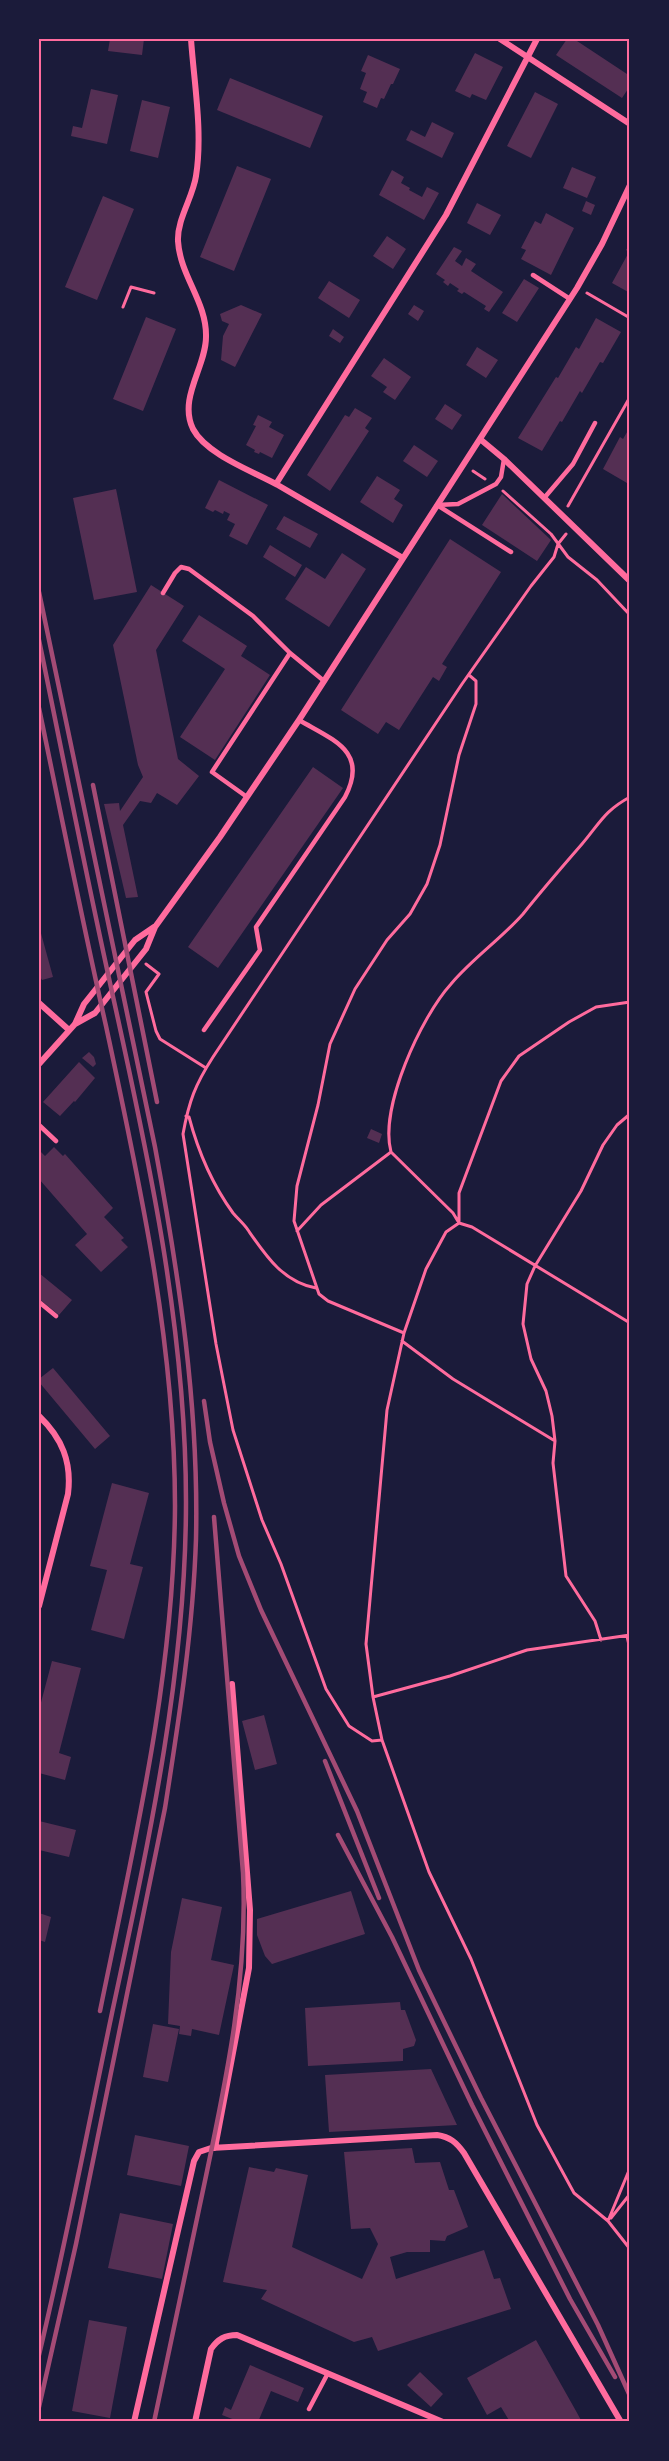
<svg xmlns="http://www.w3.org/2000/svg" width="669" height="2461" viewBox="0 0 669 2461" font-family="'Work Sans',sans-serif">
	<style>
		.building { fill: #542f53 }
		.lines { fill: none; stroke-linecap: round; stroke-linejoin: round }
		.path { stroke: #ff6b9d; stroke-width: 3 }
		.service { stroke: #ff6b9d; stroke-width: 4.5 }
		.minor { stroke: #ff6b9d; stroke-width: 6 }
		.rail { stroke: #a44b75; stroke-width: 4.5 }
		.neatline { fill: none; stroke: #ff6b9d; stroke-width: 2 }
	</style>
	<rect width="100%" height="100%" fill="#1b1b3a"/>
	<path class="building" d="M110 39H144L142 55 108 51Z
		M567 39H574L630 76V86L622 98 556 55Z
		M475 53 503 67 486 100 472 94 470 98 455 91Z
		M368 55 400 69 393 84H391L384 99 381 98 377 108 363 102 367 92 360 89 366 73 361 71Z
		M230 78 323 116 310 148 217 110Z
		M91 89 118 95 107 144 71 136 73 126 82 128Z
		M535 92 558 104 531 158 507 146Z
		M142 100 170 107 158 158 130 151Z
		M432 122 454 133 442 158 406 140 411 130 425 137Z
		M237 166 271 179 234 271 200 257Z
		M572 167 596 177 587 198 563 188Z
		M392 170 404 177 401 183 410 188 409 190 422 197 427 187 439 193 424 220 379 195Z
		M103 196 134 209 97 300 65 287Z
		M586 201 595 205 591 215 582 211Z
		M477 203 501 215 490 235 467 223Z
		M546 213 574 228 551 275 521 259 526 250 521 248 535 221 541 224Z
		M387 236 406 249 393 269 373 256Z
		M630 244V293L612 283 629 252 626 250Z
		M454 247 462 251 455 261 462 266 466 258 476 264 471 271 503 292 489 312 484 309 486 306 464 292 462 294 457 291 459 289 450 283 448 286 443 282 445 280 436 274Z
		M524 279 539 288 517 322 502 313Z
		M329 281 360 300 349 318 318 298Z
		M241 305 262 314 235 367 221 360 223 336 229 324 222 321 220 314Z
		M414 305 424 311 418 321 408 314Z
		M146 317 176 329 143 411 113 399Z
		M596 318 621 332 603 363 600 362 582 393 580 391 562 422 560 421 542 451 518 438 556 377 558 378 576 347 579 349Z
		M333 329 344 337 340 343 329 336Z
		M477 347 498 360 486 378 466 365Z
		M384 358 411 377 395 400 383 392 387 387 371 376Z
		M445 404 462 415 452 430 435 419Z
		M355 408 372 418 365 428 369 431 330 491 307 475 345 415 349 417Z
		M258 415 272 422 269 427 284 435 272 458 260 452 259 454 254 452 255 450 246 445 256 426 253 425Z
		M630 427V478L627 483 603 469 620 437 623 439Z
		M414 445 438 461 427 477 403 461Z
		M377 476 400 490 394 499 403 505 393 523 360 502Z
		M219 480 268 505 247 545 229 536 235 524 227 520 230 514 224 511 223 514 215 510 213 512 205 508Z
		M116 489 137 592 94 600 73 498Z
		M502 494 551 540 537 561 482 525Z
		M284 516 318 534 310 548 276 529Z
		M450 539 501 572 442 664 447 667 439 681 433 677 399 730 386 722 378 734 341 710Z
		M270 545 302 565 295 577 263 557Z
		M342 553 366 569 329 627 285 599 306 567 325 579Z
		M151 585 184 606 156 650 178 759 199 776 177 805 157 793 151 803 140 801 123 825 138 897 126 898 104 804 119 803 120 811 143 777 138 765 113 645Z
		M199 615 247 646 241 656 270 675 215 760 180 737 225 669 182 641Z
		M313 767 343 788 218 968 188 947Z
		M39 926 53 977 42 980 39 975Z
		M89 1052 94 1057 96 1064 93 1067 82 1058Z
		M79 1062 95 1078 75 1102 74 1101 60 1116 43 1102Z
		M371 1129 382 1134 379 1143 367 1138Z
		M54 1147 63 1156 65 1154 113 1208 104 1217 124 1238 121 1240 128 1247 101 1272 75 1245 87 1234 39 1179V1150L45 1156Z
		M39 1273 72 1300 59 1315 39 1299Z
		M53 1368 110 1436 95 1449 39 1382V1379Z
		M112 1483 149 1493 130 1564 143 1567 124 1639 91 1630 107 1570 90 1566Z
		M52 1661 81 1668 59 1753 71 1757 65 1780 39 1773V1710Z
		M264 1715 277 1764 255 1770 242 1721Z
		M39 1821 76 1830 69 1857 39 1850Z
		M351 1891 365 1934 272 1964 265 1956 257 1935V1919Z
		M182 1898 222 1907 211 1960 234 1965 219 2035 192 2029 191 2036 179 2034 180 2026 168 2024 171 1952Z
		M39 1913 51 1917 45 1942 39 1940Z
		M400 2002 401 2010H405L416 2040 414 2046 403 2049V2061L308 2066 305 2008Z
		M153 2024 179 2029 168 2082 143 2077Z
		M431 2069 457 2125 329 2132 325 2075Z
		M135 2135 189 2146 181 2186 127 2175Z
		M412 2148 415 2163 440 2162 449 2190H454L468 2227 447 2236 445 2241 430 2240V2252H407L390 2257 396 2279 484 2250 494 2279 500 2278 511 2309 378 2351 372 2337 354 2342 261 2299 267 2290 223 2282 249 2167 274 2172 276 2168 308 2175 292 2247 362 2279 378 2244 370 2228 351 2229 344 2152Z
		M120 2213 173 2224 162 2279 108 2268Z
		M89 2320 127 2327 110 2418 72 2411Z
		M536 2340 576 2411 582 2422H510L501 2407 487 2415 467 2378Z
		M250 2365 304 2388 298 2402 271 2391 258 2422H240L222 2415 225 2407 231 2410Z
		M420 2372 443 2394 431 2407 407 2385Z"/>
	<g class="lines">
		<path class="path" d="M587 293 630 318
			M123 307 131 287 154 293
			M473 471 485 479
			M503 491 551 534 568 557 597 580 630 615
			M568 506 630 397
			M630 797C604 811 600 823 582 844 562 867 542 890 523 914 501 939 473 958 451 984 421 1017 379 1108 391 1152L453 1213 459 1223V1193L501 1081 519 1056 569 1022 596 1007 630 1002
			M146 964 159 974 146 992 156 1031 160 1039 206 1068
			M186 1116 189 1117C198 1151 212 1184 233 1213 238 1219 244 1224 248 1230 266 1256 283 1282 316 1288
			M297 1231 321 1205 391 1152
			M630 1323 472 1227 459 1223 446 1232 426 1269 404 1333 387 1410 366 1644 373 1697 382 1740 429 1872 471 1959 537 2125 574 2193 608 2221 630 2249
			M404 1333 328 1301 319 1294 294 1221 297 1186 318 1105 330 1044 355 989 387 940 410 914 427 884 440 845 459 755 476 704V681L469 675
			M402 1341 453 1379 555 1441
			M627 1636 630 1650
			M601 1640 595 1621 566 1576 553 1463 555 1441 552 1416 546 1391 531 1359 523 1324 527 1284 535 1266 581 1191 603 1145 617 1125 630 1114
			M373 1697 450 1676 527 1650 630 1635
			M382 1740 372 1741 349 1726 326 1689 281 1564 262 1520 233 1430 216 1344 183 1134C189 1101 195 1085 213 1057L462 684 531 586 554 557 558 544 566 534
			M611 2218 630 2194
			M608 2221 630 2168"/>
		<path class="service" d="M533 275 570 299
			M545 497 573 464 595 423
			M437 505 458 504 496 484 501 477 504 459
			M437 505 511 552
			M163 593 175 573 181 567 189 569 253 616 290 653
			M247 797 212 772 290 653 324 681
			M204 1030 260 950 256 927 345 797C369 751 333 740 299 720
			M39 1125 56 1141
			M39 1302 56 1316
			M309 2409 328 2373"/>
		<path class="minor" d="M191 39C194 83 203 132 196 176 193 197 177 219 178 241 180 276 207 302 206 337 206 367 178 398 193 429 206 454 252 471 276 484
			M500 39 630 124
			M480 439 504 459 630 581
			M403 558 276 484 446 215 537 39
			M39 1003 69 1030
			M75 1024 95 1013 146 949 155 927 220 837 299 720 577 288 602 244 630 185
			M39 1064 75 1024 84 1004 135 940 154 927
			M39 1416C62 1438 72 1462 68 1494L39 1606
			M215 2148 249 1968 250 1910 232 1684
			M134 2422 194 2161 199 2152 211 2148 437 2135C450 2137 456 2142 464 2153L621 2422
			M195 2422 211 2349C218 2339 225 2335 237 2335L443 2422"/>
		<path class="rail" d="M39 592 155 1147C179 1276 199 1407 196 1539 193 1630 179 1719 165 1808L76 2244 39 2407
			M39 640C63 757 86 875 112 992 149 1159 186 1330 186 1502 186 1675 148 1845 112 2013 88 2127 66 2242 39 2355
			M39 708C61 814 82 920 106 1026 140 1185 175 1343 175 1506 174 1678 134 1844 100 2011
			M93 785 157 1102
			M204 1401 210 1442 224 1503 239 1556 261 1610 357 1811 419 1970 481 2098 598 2325 630 2396
			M325 1761 379 1898
			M338 1835 392 1937 472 2105 570 2299 615 2377
			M154 2422C171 2340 189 2258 206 2176 227 2076 248 1976 243 1873L214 1517"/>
	</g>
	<rect width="669" height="2461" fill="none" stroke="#1b1b3a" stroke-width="81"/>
	<rect x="40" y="40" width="588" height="2380" class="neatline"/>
</svg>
